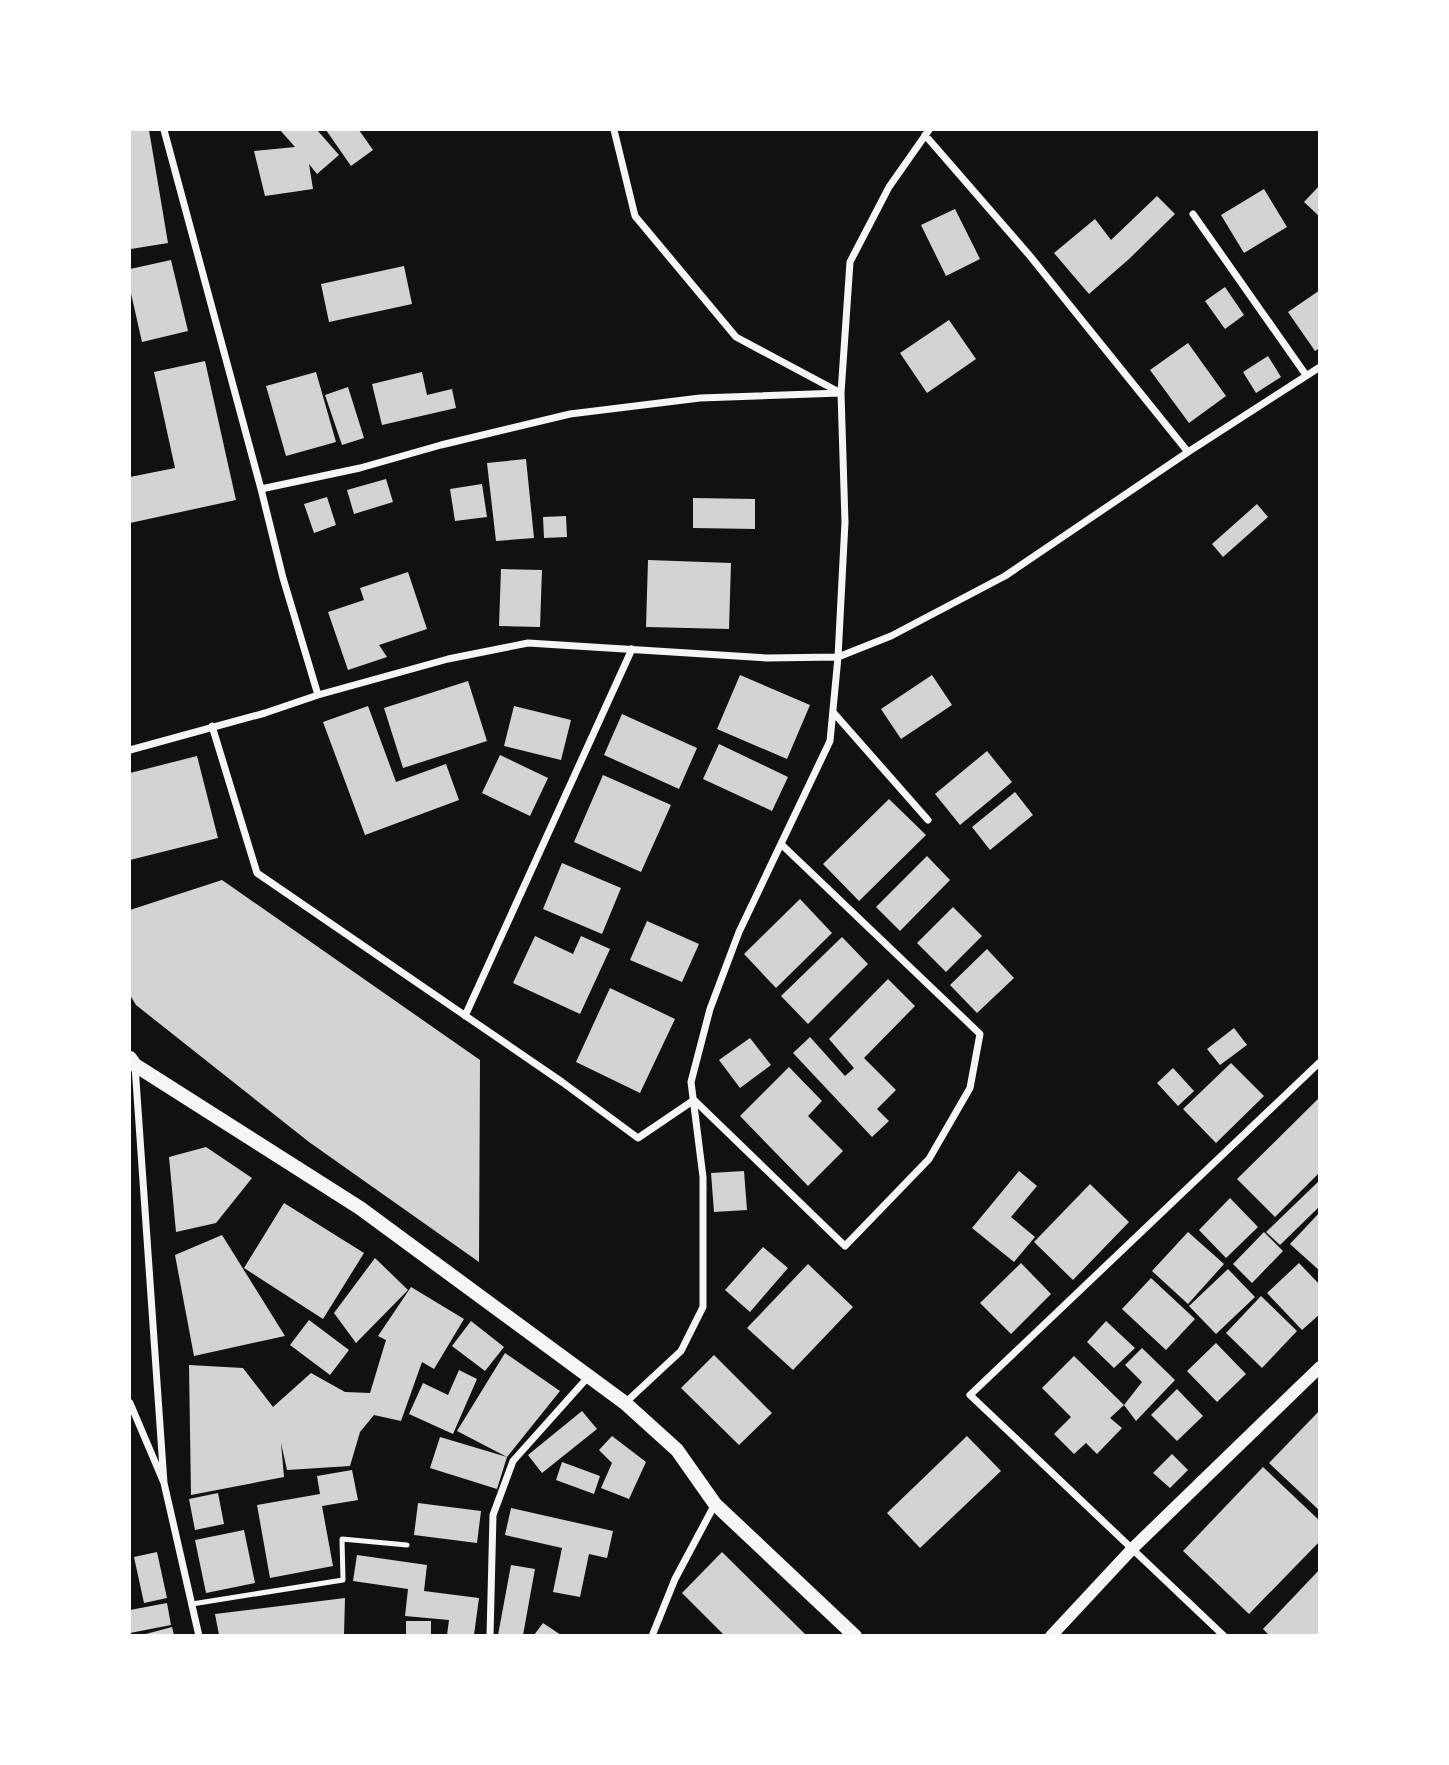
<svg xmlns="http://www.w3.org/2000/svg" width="1449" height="1765" viewBox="0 0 1449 1765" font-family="'Varela Round',sans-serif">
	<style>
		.building { fill: #d3d3d3 }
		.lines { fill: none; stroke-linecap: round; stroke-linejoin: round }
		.service { stroke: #f5f5f5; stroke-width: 5 }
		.minor { stroke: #f5f5f5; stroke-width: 7 }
		.tertiary { stroke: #f5f5f5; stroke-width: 12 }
		.secondary { stroke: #f5f5f5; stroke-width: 14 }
	</style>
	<rect width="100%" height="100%" fill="#111"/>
	<path class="building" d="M130 130H149L168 243 131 249 130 238Z
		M280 130H317L339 155 317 174 309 164 313 189 265 196 254 151 295 147Z
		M326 130H359L373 150 351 166Z
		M1320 185V217L1304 202Z
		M1264 189 1287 227 1244 253 1221 215Z
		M1157 196 1175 214 1129 259 1089 294 1054 253 1095 219 1111 240Z
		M955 209 980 259 946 276 921 225Z
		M171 260 188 331 142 342 130 289V269Z
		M404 266 412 304 329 322 321 284Z
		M1225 287 1244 315 1225 329 1205 301Z
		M1320 290V348L1315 351 1288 312Z
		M949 320 976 359 927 393 900 353Z
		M1188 343 1226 396 1189 423 1150 370Z
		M1268 356 1281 377 1256 393 1243 372Z
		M205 361 236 500 130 523V477L175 468 154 372Z
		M316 372 336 442 286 456 266 386Z
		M422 372 427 395 452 389 456 408 382 425 372 384Z
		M348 387 364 438 342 445 325 395Z
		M526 459 534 538 496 541 487 463Z
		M386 479 393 502 354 514 347 490Z
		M482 484 487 517 455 521 450 489Z
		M327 497 336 525 314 533 304 504Z
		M693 498 755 499V529L693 528Z
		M1257 504 1268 517 1223 557 1212 544Z
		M566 516 567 537 544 538 543 517Z
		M648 560 731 563 729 629 646 627Z
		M501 569 542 570 540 627 499 626Z
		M408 572 427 629 379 645 387 657 348 670 328 612 364 600 360 588Z
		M740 675 810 705 787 759 717 729Z
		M932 675 952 705 901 739 881 709Z
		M468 681 487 741 403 768 384 708Z
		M368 706 396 782 446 764 459 800 365 835 323 722Z
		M514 706 571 720 561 760 504 746Z
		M622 714 697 748 679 789 604 755Z
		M719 744 788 777 772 811 703 779Z
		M987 751 1012 782 960 825 935 794Z
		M500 755 548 778 530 816 482 793Z
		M197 756 218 838 130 860V773Z
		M603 775 671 805 641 872 574 842Z
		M1015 792 1033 815 990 850 972 827Z
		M889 799 926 835 859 901 823 864Z
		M927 856 950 880 900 931 876 907Z
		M562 863 621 888 602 934 543 909Z
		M222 880 480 1060 479 1262 309 1142 136 1005 130 995V910Z
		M800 899 832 933 776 988 744 954Z
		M953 907 982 936 946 972 917 943Z
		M647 921 699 944 682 982 630 960Z
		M535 936 573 954 581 936 610 949 580 1014 513 983Z
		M842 937 868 964 808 1024 781 996Z
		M987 949 1014 978 977 1013 950 985Z
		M888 979 915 1006 864 1058 896 1090 877 1109 889 1121 872 1137 793 1053 810 1037 845 1076 854 1068 829 1039Z
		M610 988 675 1019 640 1093 576 1062Z
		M1234 1028 1247 1045 1220 1065 1207 1049Z
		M750 1038 771 1065 740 1088 719 1060Z
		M1231 1063 1264 1096 1216 1143 1183 1109Z
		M789 1067 822 1101 808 1116 843 1151 808 1186 740 1116Z
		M1173 1068 1194 1091 1178 1106 1157 1083Z
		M1320 1097V1172L1275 1217 1237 1179Z
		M206 1147 252 1178 216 1223 176 1232 169 1157Z
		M744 1171 747 1210 714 1212 711 1173Z
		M1019 1171 1037 1186 1011 1217 1035 1237 1014 1262 972 1228Z
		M1320 1180V1206L1280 1245 1266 1232Z
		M1090 1184 1129 1222 1073 1280 1034 1242Z
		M1230 1198 1258 1227 1226 1258 1199 1230Z
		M284 1203 364 1253 323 1319 244 1268Z
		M1320 1212V1271L1290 1244Z
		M1188 1232 1224 1264 1188 1304 1152 1271Z
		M1264 1232 1283 1251 1252 1283 1233 1264Z
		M222 1235 285 1336 194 1356 175 1255Z
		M763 1247 788 1268 750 1312 725 1290Z
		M375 1258 408 1290 356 1343 334 1313Z
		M1021 1263 1051 1294 1011 1334 980 1303Z
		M1299 1263 1320 1285V1314L1302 1330 1267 1293Z
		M808 1264 853 1307 793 1370 747 1328Z
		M1228 1269 1255 1297 1216 1334 1189 1306Z
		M1151 1278 1195 1319 1166 1350 1122 1309Z
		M411 1287 464 1319 434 1369 422 1362 401 1421 374 1415 360 1432 350 1466 287 1470 281 1443 284 1477 191 1495 189 1365 243 1368 273 1407 311 1373 345 1392 370 1393 386 1340 378 1336Z
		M1261 1296 1297 1331 1262 1368 1226 1333Z
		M309 1320 349 1350 330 1375 290 1345Z
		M471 1321 504 1347 485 1371 452 1346Z
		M1106 1321 1135 1348 1114 1368 1087 1342Z
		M1216 1343 1246 1374 1217 1402 1187 1371Z
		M1142 1348 1175 1380 1136 1421 1124 1405 1142 1382 1125 1365Z
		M505 1353 560 1391 507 1457 497 1489 430 1468 440 1437 507 1457 457 1431Z
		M714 1355 772 1413 739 1445 681 1388Z
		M1074 1356 1124 1405 1110 1418 1122 1428 1097 1454 1086 1443 1074 1454 1054 1434 1071 1417 1042 1388Z
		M459 1370 477 1379 453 1434 409 1414 423 1383 448 1395Z
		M1177 1389 1203 1416 1177 1441 1151 1415Z
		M1320 1410V1511L1269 1463Z
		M582 1411 597 1429 542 1473 528 1455Z
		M612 1436 646 1462 629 1499 601 1488 612 1463 599 1450Z
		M967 1436 1001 1471 920 1548 887 1513Z
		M1172 1454 1188 1470 1170 1488 1153 1473Z
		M562 1462 600 1476 594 1494 556 1480Z
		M1263 1467 1320 1521V1541L1249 1614 1183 1551Z
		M352 1470 358 1500 322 1506 333 1566 270 1578 257 1505 320 1494 317 1476Z
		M218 1493 224 1524 195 1530 189 1499Z
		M418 1503 481 1511 477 1543 414 1535Z
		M511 1508 613 1531 607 1558 589 1554 580 1597 553 1592 562 1548 505 1535Z
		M244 1530 255 1583 206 1593 195 1540Z
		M157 1552 167 1598 144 1603 134 1557Z
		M722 1552 806 1635H724L682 1593Z
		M357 1555 427 1565 424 1591 479 1598 474 1635H447L449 1620 405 1616 408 1589 353 1581Z
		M511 1565 535 1569 523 1635H498Z
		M1320 1569V1635H1269L1263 1629Z
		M345 1598 344 1635H219L215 1614Z
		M167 1603 171 1625 130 1633V1610Z
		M406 1621H431V1635H406Z
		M543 1623 561 1635H534Z
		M172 1627 174 1635H142Z"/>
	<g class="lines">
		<path class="service" d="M192 1604 343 1580 342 1539 407 1545"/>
		<path class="minor" d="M164 130 261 489
			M614 130 635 216 736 337 839 392
			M925 135 1030 256 1188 452
			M1193 214 1306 375
			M318 695 283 578 261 489 360 468 441 445 570 414 700 398 841 393
			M833 712 928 820
			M212 726 257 873 562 1082 638 1138 694 1100 845 1246 929 1159 970 1088 980 1034 781 844
			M130 750 265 713 318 695 448 659 528 643 767 658 838 657 891 636 1005 576 1188 452 1320 367
			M465 1016 632 649
			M135 1066 164 1483
			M130 1403 164 1483 199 1636
			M625 1403 681 1351 703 1307V1177L691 1082 710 1009 739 932 830 741 838 657 845 522 841 393 850 262 889 187 929 130
			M490 1636 493 1515 513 1461 589 1376
			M652 1636 675 1579 715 1504
			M1224 1636 970 1395 1320 1062"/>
		<path class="tertiary" d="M1051 1636 1133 1548 1320 1367"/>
		<path class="secondary" d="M130 1058 135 1065 360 1208 625 1403 677 1450 715 1504 855 1636"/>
	</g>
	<rect width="1449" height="1765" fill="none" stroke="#ffffff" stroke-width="262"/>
</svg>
